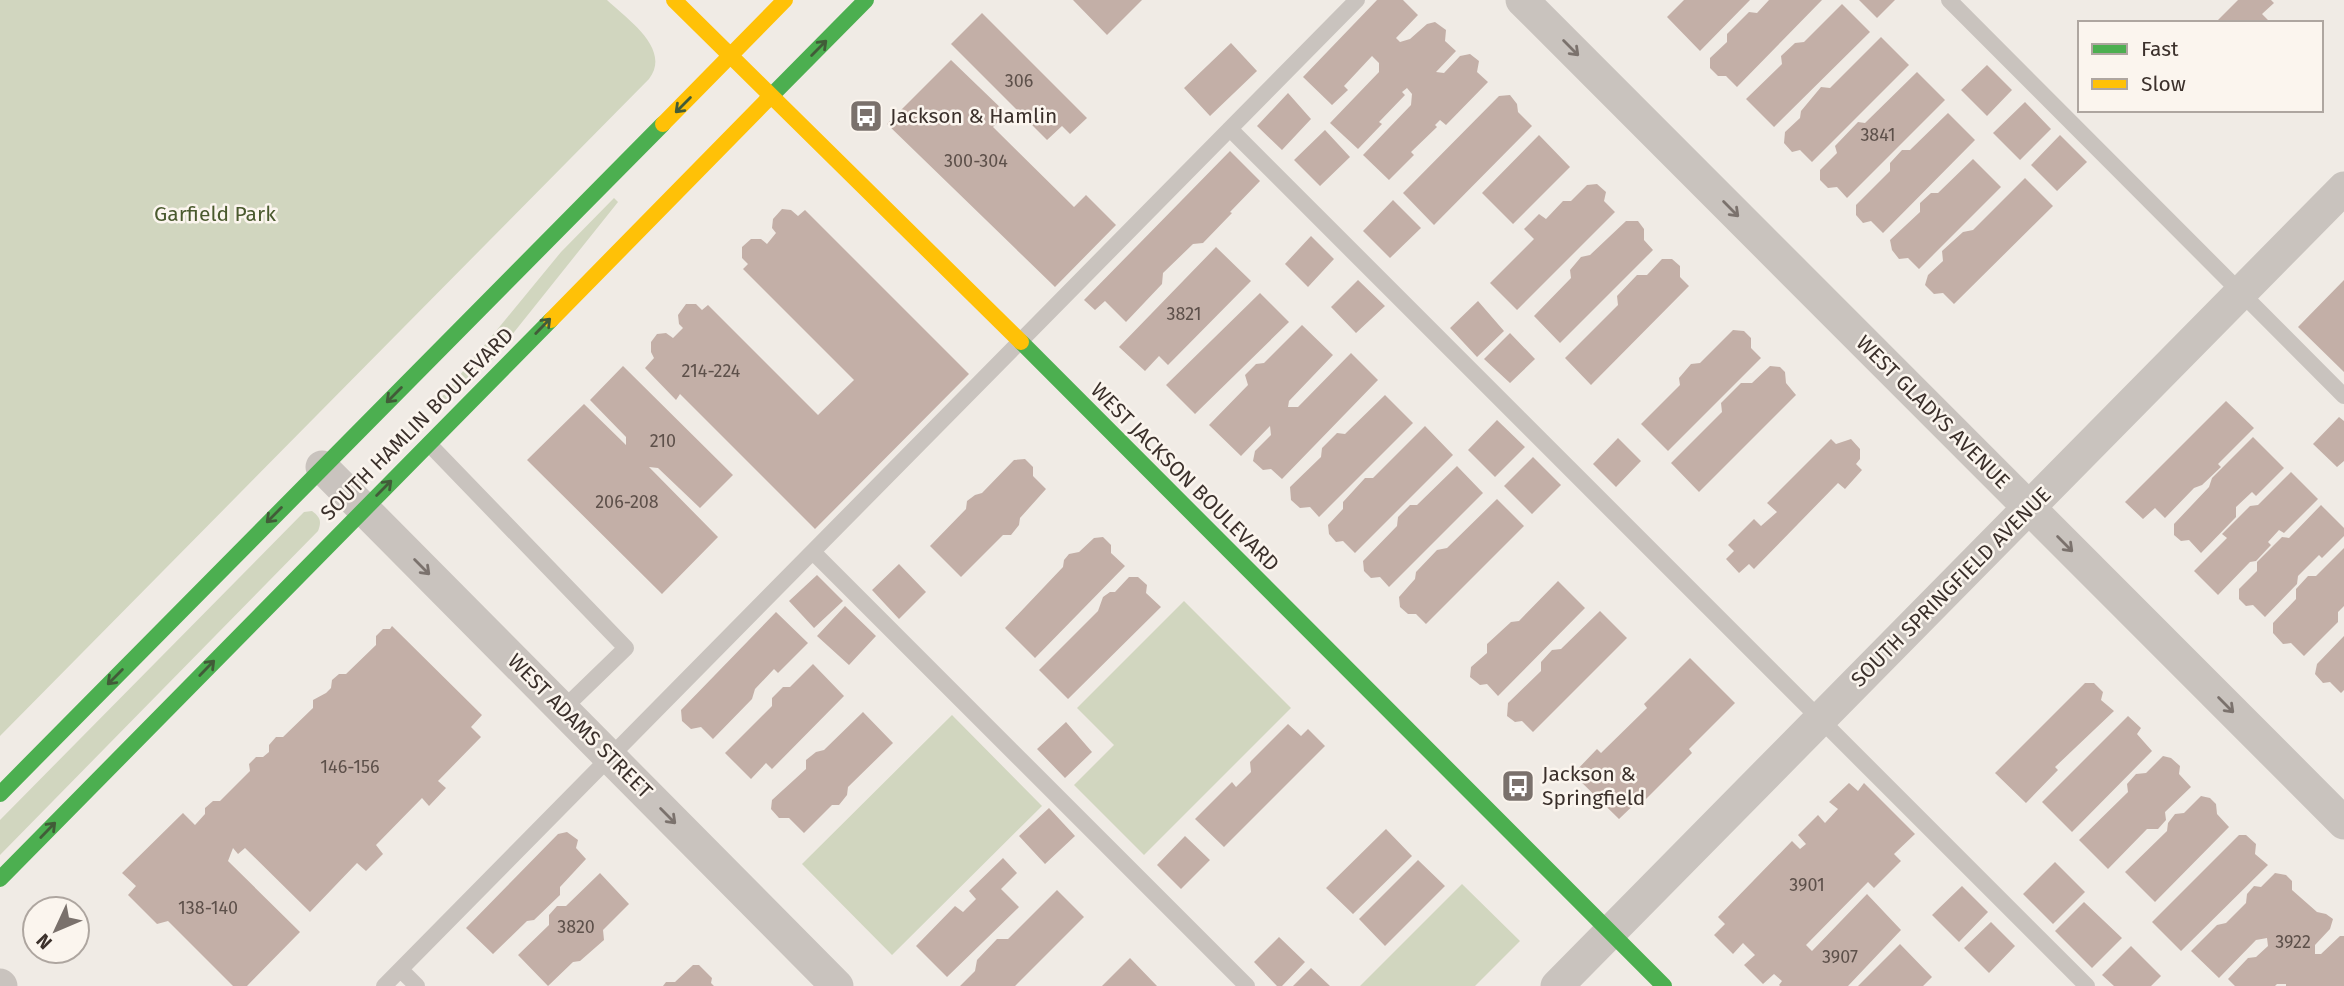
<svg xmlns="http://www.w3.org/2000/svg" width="2344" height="986" viewBox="0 0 2344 986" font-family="'Fira Sans',sans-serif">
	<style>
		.green { fill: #d1d6bf }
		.building { fill: #c3afa7 }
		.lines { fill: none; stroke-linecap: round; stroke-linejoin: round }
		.lane { stroke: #c9c3be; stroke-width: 16 }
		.street { stroke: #c9c3be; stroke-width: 33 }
		.fast { stroke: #4caf50; stroke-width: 16 }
		.slow { stroke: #ffc107; stroke-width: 16 }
		.oneway { stroke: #415c38 }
		.oneway2 { stroke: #7b726d }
		.labels { text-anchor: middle; stroke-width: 5; stroke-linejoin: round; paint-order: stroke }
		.number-label { font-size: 18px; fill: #5d504a }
		.poi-label { font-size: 21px; fill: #3b302b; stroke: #fbf5ee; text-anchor: start }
		.park-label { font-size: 21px; fill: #4a5a2e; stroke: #fbf5ee }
		.street-label { font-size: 21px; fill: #3b302b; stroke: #fbf5ee }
	</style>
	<rect width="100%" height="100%" fill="#f0ebe5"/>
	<path class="green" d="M0 0H607C627 19 672 49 649 79L0 736Z
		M614 198 618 202 495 356 442 408 437 403 561 252Z
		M312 511C320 517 322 521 318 531L0 855V820L304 512Z
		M1184 601 1291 708 1144 855 1074 785 1114 745 1077 708Z
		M952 715 1042 806 892 955 802 864Z
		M1462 884 1520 941 1475 986H1360Z"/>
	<path class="building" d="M1073 0H1142L1107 35Z
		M1377 0H1403L1418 15 1396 38 1400 42 1410 39 1427 24 1435 22 1446 30 1445 41 1456 51 1436 72 1444 73 1460 56 1470 54 1479 61 1477 72 1488 82 1446 125 1440 120 1435 125 1437 127 1411 152 1414 155 1389 180 1363 155 1411 105 1412 94 1407 88 1402 92 1405 95 1379 122 1382 124 1358 149 1330 123 1379 72V63L1372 56 1344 86 1348 90 1332 105 1303 77Z
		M1684 0H1750L1700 51 1667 17Z
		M1769 0H1822L1737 87 1726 76H1718L1710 68V58L1727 42V34L1749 12 1757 13Z
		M1859 0H1895L1877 18Z
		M2238 0H2271L2274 3 2262 14 2271 23H2215Z
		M1842 4 1870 32 1774 127 1746 99 1782 64 1781 56 1795 43 1804 42Z
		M982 13 1087 118 1070 134 1062 126 1047 140 951 44Z
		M1881 37 1909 65 1812 162 1800 150 1792 152 1784 143 1785 132 1800 118 1801 111 1821 87 1830 88Z
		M1231 43 1257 71 1210 116 1184 88Z
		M951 60 1006 113 993 127 1074 207 1086 195 1116 225 1055 287 887 124Z
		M1987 65 2012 90 1987 116 1961 90Z
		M1917 72 1945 100 1847 198 1837 187 1828 188 1820 180V170L1837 153 1835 146 1858 122 1865 123Z
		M1288 93 1311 119 1282 150 1257 126Z
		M1510 95 1517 104 1518 112 1532 126 1434 225 1403 193 1499 96Z
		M2025 102 2051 129 2020 160 1993 133Z
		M1948 113 1975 140 1883 233 1871 221 1863 223 1856 215V205L1890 171V163L1902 150H1910Z
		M1325 130 1350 157 1320 186 1294 160Z
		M1539 135 1570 167 1513 224 1482 193Z
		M2060 135 2087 162 2057 191 2031 165Z
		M1230 151 1260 181 1230 212 1232 213 1203 243 1193 244 1163 273 1162 284 1126 322 1105 301 1095 310 1084 300Z
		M1973 159 2001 187 1919 269 1908 258 1899 259 1892 250 1890 240 1920 212V203L1931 193H1938Z
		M2025 178 2053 206 1954 304 1943 293 1934 294 1925 285 1928 275 1943 261 1942 251 1963 232 1973 230Z
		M1597 184 1606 192 1604 201 1615 212 1517 310 1490 283 1534 239 1524 229 1539 214 1546 219 1563 201H1571L1587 185Z
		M1393 200 1421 228 1390 258 1363 231Z
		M782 209 791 210 798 216 805 210 969 374 815 529 680 394 676 400 645 368 654 358 651 352V342L657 334 666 333 673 338 683 328 679 324 678 315 686 304H696L702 310 708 305 818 415 854 380 743 269 748 264 742 258V247L751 239H761L767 244 776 233 772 228 773 219Z
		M1626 221H1638L1644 229V240L1653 250 1560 343 1534 316 1571 278 1570 270 1581 257 1590 255Z
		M1311 236 1334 259 1308 287 1285 264Z
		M1216 247 1251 281 1168 365 1159 356 1145 371 1119 347Z
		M1662 259H1672L1680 266V277L1689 286 1591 385 1565 358 1618 305 1617 296 1637 275H1647Z
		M1358 280 1385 306 1356 333 1331 307Z
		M2344 280V372L2298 327Z
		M1260 293 1289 322 1195 414 1166 385Z
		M1478 301 1504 331 1477 357 1450 328Z
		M1302 325 1333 355 1289 401 1288 407H1298L1351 353 1378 380 1282 479 1271 469 1263 470 1253 461 1255 451 1271 435 1270 426 1241 456 1209 425 1248 385 1245 375 1256 364 1264 363Z
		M1733 330 1744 331 1751 338V348L1761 358 1668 451 1641 424 1680 385 1679 378 1691 364 1700 363Z
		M1510 333 1535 359 1510 383 1484 359Z
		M623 366 733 475 700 508 658 468 649 467 718 537 662 594 527 460 584 404 626 445V437L590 400Z
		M1770 366 1780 367 1785 372 1786 383 1796 395 1699 492 1671 463 1722 412 1721 403 1741 383H1752Z
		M1385 395 1413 423 1319 517 1310 507 1300 508 1291 500 1290 487 1321 457 1322 448 1337 433 1345 434Z
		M2226 401 2254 428 2218 464 2221 467 2202 485 2194 488 2165 518 2155 508 2143 519 2125 502Z
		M2339 417 2344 421V461L2337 467 2313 444Z
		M1497 420 1525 447 1495 477 1468 450Z
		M1425 426 1453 455 1355 553 1343 541 1336 542 1329 534 1328 525 1343 509V502L1365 478H1373Z
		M2253 437 2284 468 2256 496 2252 492 2236 507V517L2201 553 2189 540 2181 541 2174 535V524L2209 487 2212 478Z
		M1618 438 1641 461 1616 487 1593 464Z
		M1831 439 1836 444 1851 439 1860 449V459L1856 464 1862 470 1845 489 1838 483 1754 569 1749 564 1739 573 1726 559 1734 551 1728 545 1754 519 1761 526 1777 512 1767 503Z
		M1533 457 1561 485 1532 514 1504 486Z
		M1025 459 1033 467V476L1046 489 1020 518 1019 525 1011 535H1003L961 577 930 546 966 509 967 501 975 495 982 493 1014 460Z
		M1457 466 1483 493 1389 587 1380 577 1371 578 1364 571 1363 561 1397 526 1398 517 1410 505H1417Z
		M2291 472 2318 499 2284 533 2279 530 2268 542 2271 545 2256 561 2250 562 2218 595 2194 571 2227 538 2222 534 2250 506 2258 505Z
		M1497 499 1524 526 1426 624 1416 614H1408L1400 607 1399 597 1415 579 1416 572 1437 550 1447 548Z
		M2321 505 2344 528V536L2322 558 2319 555 2298 576 2297 584 2265 617 2253 605 2246 606 2239 599V589L2257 571V562L2282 537 2289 538Z
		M1103 537 1111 545V553L1125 566 1035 658 1005 628 1063 567 1064 560 1069 554 1079 552 1094 538Z
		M2344 548V606L2338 612V622L2304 656 2291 643 2283 644 2273 633V623L2296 599V589L2308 576H2316Z
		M899 564 926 592 899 619 872 590Z
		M817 575 843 601 814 628 789 601Z
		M1129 577H1138L1147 585 1146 593 1161 607 1068 699 1039 670 1098 611 1103 597 1110 592H1115Z
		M1558 581 1585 608 1498 696 1487 684 1480 685 1470 677 1471 667 1487 653V644L1511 622 1519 621Z
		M845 606 876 636 849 665 817 636Z
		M1600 611 1627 638 1533 732 1522 721 1515 722 1507 716 1508 703 1541 671V662L1552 650 1561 649Z
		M776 612 808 643 778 673 774 669 755 689 752 699 713 739 701 727 691 729 682 721 681 710Z
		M392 626 482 715 471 727 481 737 438 781 446 788 429 806 422 798 376 845 383 854 366 871 357 863 310 912 245 848 238 854 233 848 228 861 300 932 247 986H233L168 921 157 924 128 895 136 886 122 873 183 813 195 825 205 814V808L213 801H220L250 771 249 764 256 757H263L269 752V745L276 737H283L313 708V700L326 693 331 688 332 680 339 674H346L376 645V636L383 629H390Z
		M2344 636V690L2341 693 2330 682 2323 683 2315 674 2317 664Z
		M1690 658 1735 703 1689 749 1692 753 1645 800 1643 796 1619 819 1573 774 1597 749 1601 753 1647 708 1644 704Z
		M813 664 844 696 772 769 766 763 751 779 725 753 772 706V698L783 687H790Z
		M2085 683H2094L2103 692 2101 700 2114 711 2055 767 2058 770 2026 803 1995 773Z
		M863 712 893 743 848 787 847 795 839 805H832L804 833 789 818H779L771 809 772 800 806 769V760L816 752 824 750Z
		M2128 716 2141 728 2137 734 2152 751 2072 832 2042 802Z
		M1066 722 1092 752 1065 778 1037 749Z
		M1288 724 1301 736 1308 729 1325 746 1224 847 1195 819 1232 782 1236 787 1251 772 1250 762Z
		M2163 756 2171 758 2180 766 2179 774 2191 787 2165 812 2166 820 2158 829H2147L2108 869 2079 840 2128 792 2127 784 2136 774 2146 773Z
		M1849 783 1858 791 1864 783 1915 834 1894 854 1901 861 1874 888 1868 882 1806 945 1812 951 1867 894 1901 930 1848 986H1780L1779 985 1782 981 1774 974 1763 984 1744 965 1755 955 1743 943 1733 954 1714 935 1725 924 1718 917 1792 841 1800 849 1806 844 1798 835 1818 815 1825 823 1838 809 1829 802Z
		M2201 796 2210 798 2216 804 2217 814 2229 827 2155 902 2125 872 2167 831 2168 823 2175 814 2184 813Z
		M1049 808 1075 836 1045 864 1019 836Z
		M1386 829 1412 856 1353 914 1326 888Z
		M567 832 578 840 576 848 586 859 560 887V895L534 920 527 921 493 954 466 928 558 834Z
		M2239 835H2246L2256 844 2255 854 2268 865 2181 951 2152 922Z
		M1185 836 1210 860 1181 889 1157 865Z
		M1003 858 1017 873 1001 889 1019 907 947 977 916 946 955 906 963 912 976 899 969 891Z
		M1418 860 1445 886 1385 946 1359 919Z
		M2055 862 2085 892 2053 924 2023 894Z
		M600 873 629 904 603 930 604 940 580 961 573 962 548 986 518 955 549 925V915L557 906H566Z
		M2275 873 2286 875 2292 881V890L2317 912 2326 914 2333 919 2330 929 2315 945V954H2321L2340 936H2344V986H2286V984H2277L2275 986H2235L2228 979 2248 958 2256 957 2268 946 2267 938 2256 940 2219 978 2191 951 2217 925 2226 923 2246 903 2247 894 2254 886 2261 887Z
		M1962 886 1988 912 1959 942 1932 915Z
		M1057 890 1084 917 1015 986H960L975 971 977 960 997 939H1008Z
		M2084 902 2122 938 2092 968 2055 931Z
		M1991 922 2015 946 1989 973 1964 948Z
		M1279 937 1305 962 1282 986H1277L1254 962Z
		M1900 944 1932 977 1923 986H1858Z
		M2131 946 2161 976 2151 986H2114L2102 975Z
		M1130 958 1157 986H1102Z
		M693 965H699L712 978 711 983 714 986H663L666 982H675Z
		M1311 968 1330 986H1293Z"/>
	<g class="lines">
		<path class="lane" d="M1949 0 2344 396
			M1230 129 2087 986
			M429 444 626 648 563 709
			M813 552 1247 986
			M401 970 417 986
			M384 986 1357 0"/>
		<path class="street" d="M1522 0 2344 823
			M322 467 837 986
			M0 985 1 986
			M1557 986 2344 188"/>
		<path class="fast" d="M767 100 866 0
			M1021 342 1664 986
			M0 794 663 124
			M0 879 551 320"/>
		<path class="slow" d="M674 0 1021 342
			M663 124 785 0
			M551 320 767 100"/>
	</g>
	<defs><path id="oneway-shaft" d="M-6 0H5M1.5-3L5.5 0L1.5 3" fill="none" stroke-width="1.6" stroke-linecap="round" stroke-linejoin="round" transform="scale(1.75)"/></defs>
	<g class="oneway">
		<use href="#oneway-shaft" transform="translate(819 48) rotate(-45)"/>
		<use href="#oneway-shaft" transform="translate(683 105) rotate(135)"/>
		<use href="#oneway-shaft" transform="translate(543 326) rotate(-46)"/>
		<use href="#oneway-shaft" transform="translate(394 395) rotate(135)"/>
		<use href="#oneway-shaft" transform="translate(384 488) rotate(-45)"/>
		<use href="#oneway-shaft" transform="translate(274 515) rotate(135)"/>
		<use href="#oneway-shaft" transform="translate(207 668) rotate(-46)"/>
		<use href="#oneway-shaft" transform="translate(115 677) rotate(135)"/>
		<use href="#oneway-shaft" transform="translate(48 830) rotate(-46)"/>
	</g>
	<g class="oneway2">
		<use href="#oneway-shaft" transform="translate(1571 48) rotate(45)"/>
		<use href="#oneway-shaft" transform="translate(1731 209) rotate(45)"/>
		<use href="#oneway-shaft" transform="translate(2065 544) rotate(45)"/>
		<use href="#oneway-shaft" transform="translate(422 567) rotate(45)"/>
		<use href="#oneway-shaft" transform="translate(2226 705) rotate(45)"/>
		<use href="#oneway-shaft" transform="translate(668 816) rotate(45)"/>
	</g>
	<defs>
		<symbol id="bus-square" viewBox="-11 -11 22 22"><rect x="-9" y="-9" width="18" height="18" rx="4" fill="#7a716c" stroke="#fbf5ee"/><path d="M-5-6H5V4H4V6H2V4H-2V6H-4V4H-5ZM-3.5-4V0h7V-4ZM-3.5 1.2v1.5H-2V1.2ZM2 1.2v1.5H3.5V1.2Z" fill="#fff"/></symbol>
	</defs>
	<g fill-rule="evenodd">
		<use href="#bus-square" x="847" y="97" width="38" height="38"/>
		<use href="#bus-square" x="1499" y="767" width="38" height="38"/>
	</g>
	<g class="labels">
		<g class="number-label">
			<text x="1019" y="87">306</text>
			<text x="1878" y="141">3841</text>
			<text x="976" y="167">300-304</text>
			<text x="1184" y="320">3821</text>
			<text x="711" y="377">214-224</text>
			<text x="663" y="447">210</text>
			<text x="627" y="508">206-208</text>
			<text x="350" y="773">146-156</text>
			<text x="1807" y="891">3901</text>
			<text x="208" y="914">138-140</text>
			<text x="576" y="933">3820</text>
			<text x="2293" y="948">3922</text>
			<text x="1840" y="963">3907</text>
		</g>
		<g class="poi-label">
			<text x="890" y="123">Jackson &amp; Hamlin</text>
			<text x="1542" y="781">Jackson &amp;<tspan x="1542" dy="24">Springfield</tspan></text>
		</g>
		<g class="park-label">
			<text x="215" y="221">Garfield Park</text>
		</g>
		<g class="street-label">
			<text transform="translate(1933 412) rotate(45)" y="7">WEST GLADYS AVENUE</text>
			<text transform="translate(417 424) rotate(-45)" y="7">SOUTH HAMLIN BOULEVARD</text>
			<text transform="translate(1185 477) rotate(45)" y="7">WEST JACKSON BOULEVARD</text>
			<text transform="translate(1951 587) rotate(-45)" y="7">SOUTH SPRINGFIELD AVENUE</text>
			<text transform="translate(580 726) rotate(45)" y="7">WEST ADAMS STREET</text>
		</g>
	</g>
	<rect x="2078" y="21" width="245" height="91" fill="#fbf5ee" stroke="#aea6a0" stroke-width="2"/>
	<rect x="2092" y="44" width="35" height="10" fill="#4caf50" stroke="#aea6a0" stroke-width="2"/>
	<text x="2141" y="56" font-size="21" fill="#3b302b">Fast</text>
	<rect x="2092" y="79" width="35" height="10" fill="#ffc107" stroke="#aea6a0" stroke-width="2"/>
	<text x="2141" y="91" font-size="21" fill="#3b302b">Slow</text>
	<g transform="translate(56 930) rotate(226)"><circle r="33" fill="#fbf5ee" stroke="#aea6a0" stroke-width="2"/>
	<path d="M0-5L12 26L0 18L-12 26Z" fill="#7a716c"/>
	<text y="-10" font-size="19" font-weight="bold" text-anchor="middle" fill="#3b302b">N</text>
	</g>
</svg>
